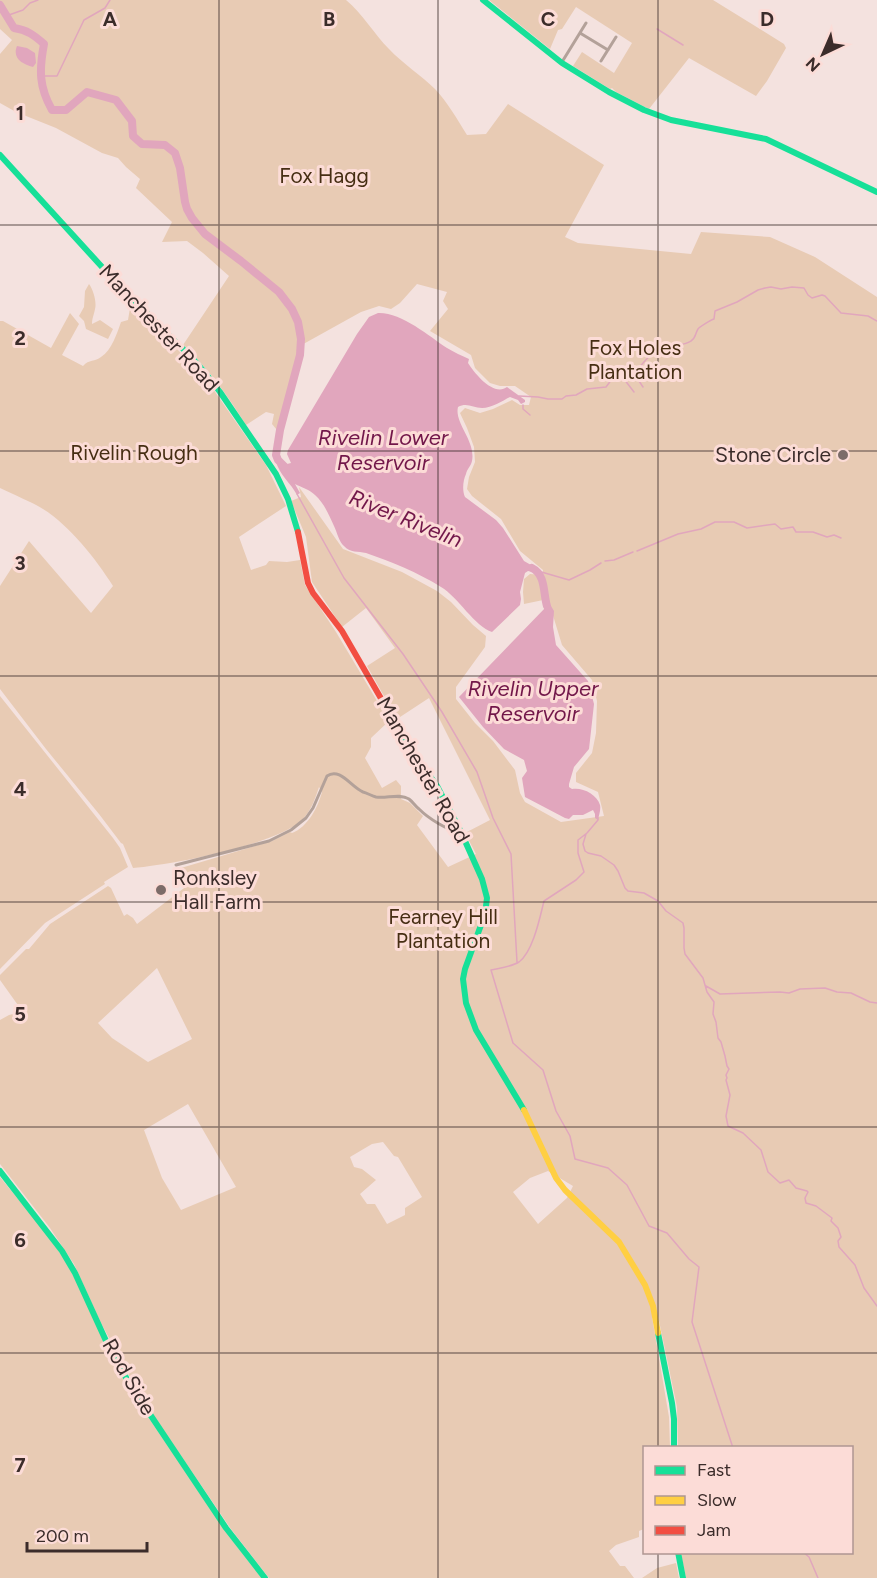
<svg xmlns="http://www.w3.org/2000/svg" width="877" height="1578" viewBox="0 0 877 1578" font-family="Figtree,sans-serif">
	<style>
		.green { fill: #e8cbb4; fill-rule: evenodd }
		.water { fill: #e1a6bd }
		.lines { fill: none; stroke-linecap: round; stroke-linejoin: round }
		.stream { stroke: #e1a6bd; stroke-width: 1.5 }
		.river { stroke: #e1a6bd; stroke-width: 8 }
		.street { stroke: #b3a199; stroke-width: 3 }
		.fast { stroke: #16e098; stroke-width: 6 }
		.slow { stroke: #ffcf43; stroke-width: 6 }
		.jam { stroke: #f24e42; stroke-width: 6 }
		.grid { fill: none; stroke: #3b2c2a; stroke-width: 1.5; stroke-opacity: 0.55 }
		.poi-dot { fill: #7c6c69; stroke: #fcdcd7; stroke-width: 2 }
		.labels { text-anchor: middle; stroke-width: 6; stroke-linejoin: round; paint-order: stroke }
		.park-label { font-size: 21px; fill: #462e13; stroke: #fcdcd7 }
		.street-label { font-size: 21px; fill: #3b2c2a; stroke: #fcdcd7 }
		.poi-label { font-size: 21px; fill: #3b2c2a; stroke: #fcdcd7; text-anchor: end }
		.water-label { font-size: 22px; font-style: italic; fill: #72174a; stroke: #fcdcd7 }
		.grid-label { font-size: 20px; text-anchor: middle; font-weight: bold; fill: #3b2c2a; stroke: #fcdcd7; stroke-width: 6; stroke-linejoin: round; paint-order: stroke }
	</style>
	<rect width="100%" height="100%" fill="#f4e2df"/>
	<path class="green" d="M0 0H346C363 14 374 34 389 49 403 64 421 75 435 89 448 103 457 119 467 135L486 134 508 104 604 165 565 237 578 243 691 254 701 232 770 237 815 257 877 297V1578H686L681 1553 852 1552V1448L678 1447 677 1407 658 1316 652 1317 669 1417 670 1447 644 1448V1529L639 1531V1537L616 1545 609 1551 620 1566H625L634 1578H269L231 1529 139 1394 100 1321 74 1264 50 1228 0 1164V1020L9 1015 25 1011 20 1008 0 980V975L26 949H29L50 924 108 886 111 888 124 916 127 914 133 918 137 924 192 882 181 868 272 841 290 832 292 833C308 827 318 807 322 792L319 787C315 799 311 811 302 820 276 845 170 865 133 868L123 844 121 843 99 814 46 749 0 689V586L29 541 91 613 113 586C96 559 70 526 43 509 30 501 14 495 0 488V321H3L51 348 70 313 79 324 62 355 83 366C89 359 95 362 101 357 112 350 117 333 121 322L128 320 131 302 179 351 213 389 266 465 286 506 239 537 251 570 266 565 269 561 287 562 300 560 305 585 336 632 389 721 371 738V747L365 758 382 788 396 780 401 786V799L410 803 423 816 417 825 448 867 476 854 465 833 490 820 429 698 397 719 367 666 395 648 366 608 342 627 312 582 306 537 291 501 301 497 299 487 343 549 402 572 437 591 451 602 473 625 486 636 485 647 456 687V699L475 723 493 741 515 770 520 793 525 802 561 822 604 816 598 792 576 782V773L592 753 596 733 597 701 592 680 562 645 548 599 524 604 523 592 524 579 530 574 543 575V570L520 551 501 519 472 496 467 489 469 477 475 462 474 447 467 428 460 413 465 408 480 413 493 409 512 400 520 405H529L531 397 515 386H500L490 383 475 368 471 355 430 331 448 309 443 301 447 292 417 284 400 303 391 309 379 306 361 312 298 347 296 361 277 430 272 424 274 414 266 412 246 425C228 396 208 368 183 345L229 276 203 253 187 241 162 242 172 222 136 188 140 179 126 167 118 158 102 153 56 128 16 112 0 103V54L12 40 0 29ZM157 968 192 1039 148 1062 112 1038 98 1023ZM188 1104 236 1187 181 1210 162 1178 144 1130ZM383 1142 394 1156 398 1157 422 1197 405 1208V1215L387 1224 375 1204H367L360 1194 376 1180 362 1169 354 1167 350 1157 372 1144ZM548 1171 573 1186 567 1198 538 1224 513 1192 530 1178Z
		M489 0H713L784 44 786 48 767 81 756 96 689 58 649 109 616 92 612 88 610 89 573 66 582 52 614 73 632 43 576 7 562 29 558 30 550 49Z
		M89 284C93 289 97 302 95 309 94 315 92 318 92 324L100 320 113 329 108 339 86 329 84 321 79 316 84 307 85 291Z
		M0 696 113 838 120 848 128 867 104 882 105 884 45 923 0 969Z
		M0 1177C21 1203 44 1228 62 1256 87 1296 103 1342 127 1383 141 1408 158 1431 174 1455 202 1497 230 1540 262 1578H0Z
		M676 1563 679 1578H642L657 1568Z"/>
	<path class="water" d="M17 46 27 48 35 53 36 63 33 67C22 64 12 58 17 46Z
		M378 313C401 312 429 336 447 348 454 352 462 356 469 359L468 363C475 374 494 397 507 387L525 400V402L521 404 518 400 510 397C502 401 492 408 482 408 473 408 467 402 458 407 454 423 476 441 472 461 471 466 467 469 466 474 463 480 462 491 465 497L496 520 503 528 524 561 538 569V573L528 571 525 573 520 592 521 599 520 605 492 632C475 627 458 597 441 587 417 572 392 562 366 553 358 551 350 553 344 546 339 542 337 532 334 526 329 515 324 503 315 495 310 490 301 487 295 484L300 493 297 495C291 483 279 475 276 461L279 458 287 464 291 463 287 454 288 450 357 334 369 317Z
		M547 606H551L554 611 553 627 556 645 588 681 594 704 589 749 574 767 569 784V787L572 789C582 787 597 794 600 805 601 810 599 815 598 820L595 818V814L593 810 583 815H573L569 819 565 818 525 797 522 778 527 771 524 760 504 749 483 727 459 697Z"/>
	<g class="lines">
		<path class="stream" d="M6 16 23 10 30 3 38 0
			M657 29 683 45
			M40 76H57L84 20 105 8 110 0
			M635 375 643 387
			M624 379 634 392
			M519 396 538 397 548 399H562L566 396 576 395 587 389 606 387 612 379C635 383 637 366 651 355 656 352 662 348 668 346 675 344 684 346 691 341 696 338 695 334 698 329 699 327 711 320 714 319L715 311 737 302 758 290 765 288 771 287 781 289 792 287 804 288 808 295 812 298 822 295 825 296 841 313 868 316 877 321
			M523 405V409L530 415
			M297 494 344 578 403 654 442 712 477 772 493 818 511 854 517 962
			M637 551 678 534 701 529 715 522H734L747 528 775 524 781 529 793 527 796 532H813L827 537 834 535 841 538
			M605 561 614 560 633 552
			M538 571 569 580 590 570 601 563
			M598 818V820L587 833 578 840V853L584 872 576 880 544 901C540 917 533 952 519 962 511 967 500 968 491 970L513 1043 543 1070 556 1111 570 1136 575 1159 608 1168 627 1185 649 1226 667 1233 689 1259 699 1267 692 1322 733 1448
			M586 834 583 844 585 851 588 853 601 856 614 865 618 871 625 888 628 891 644 893 658 901 666 911 683 923 684 928V948L685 954 703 978 707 992 714 1002 713 1014 716 1022 718 1038 721 1042 725 1056 727 1066 729 1069 726 1075 727 1078 726 1080 730 1095 726 1116 728 1126 743 1133 761 1150 768 1172 780 1183 789 1180 796 1188 807 1191 808 1192 805 1198 806 1203 816 1206 832 1218 831 1221 838 1228 841 1237 838 1241 839 1247 855 1265 864 1288 877 1306
			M706 986 720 994 780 992 789 993 800 989 825 988 837 992 851 993 870 1002 877 1003
			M803 1552 809 1557 818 1578"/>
		<path class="river" d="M0 5 14 28C27 30 34 35 44 44 39 70 39 87 52 110H66L87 92 116 100 132 121 133 136 142 144 165 145 175 153 180 168 185 202 187 209 192 218 205 234 241 261 279 292 292 309 298 322 301 339 300 355 280 430 276 455 278 460 285 467
			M532 568C546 575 543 593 547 606"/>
		<path class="street" d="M580 33 608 50
			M601 61 616 37
			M562 62 586 23
			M176 865 269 841 291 830 306 818 313 808 327 776C340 767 351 787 363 792 367 793 372 796 376 797 386 799 399 793 409 799 413 802 415 806 419 809 428 818 448 831 460 832"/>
		<path class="fast" d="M483 0 562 63 609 92 644 110 671 120 766 139 877 192
			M0 155 113 279 193 359 206 374 220 392 276 474 288 499 298 532
			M390 714 407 744 437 786 461 832 482 879 487 898 485 914 465 969 463 979 466 1003 476 1030 524 1110
			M0 1171 62 1251 75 1273 107 1343 129 1383 226 1528 265 1578
			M658 1333 672 1403 674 1419V1448
			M678 1552 683 1578"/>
		<path class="slow" d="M524 1110 556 1178 565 1190 619 1242 645 1285 653 1306 658 1333"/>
		<path class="jam" d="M298 532 308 583 313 593 342 631 390 714"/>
	</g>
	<path class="grid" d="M219 0V1578M438 0V1578M658 0V1448M0 225H877M0 451H877M0 676H877M0 902H877M0 1127H877M0 1353H877M658 1552V1578"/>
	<g class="poi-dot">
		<circle cx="843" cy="455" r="6"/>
		<circle cx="161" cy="890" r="6"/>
	</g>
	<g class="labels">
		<g class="park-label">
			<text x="324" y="183">Fox Hagg</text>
			<text x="635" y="355">Fox Holes<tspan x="635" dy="24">Plantation</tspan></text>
			<text x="134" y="460">Rivelin Rough</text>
			<text x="443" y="924">Fearney Hill<tspan x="443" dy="24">Plantation</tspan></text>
		</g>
		<g class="street-label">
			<text transform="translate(159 328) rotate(47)" y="7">Manchester Road</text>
			<text transform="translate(423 770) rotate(60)" y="7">Manchester Road</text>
			<text transform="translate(129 1377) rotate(60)" y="7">Rod Side</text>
		</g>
		<g class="poi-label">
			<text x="831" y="462">Stone Circle</text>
			<text x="173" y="885" text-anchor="start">Ronksley<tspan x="173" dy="24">Hall Farm</tspan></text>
		</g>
		<g class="water-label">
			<text x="383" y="445">Rivelin Lower<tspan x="383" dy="25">Reservoir</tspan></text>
			<text transform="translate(406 518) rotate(22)" y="8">River Rivelin</text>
			<text x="533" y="696">Rivelin Upper<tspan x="533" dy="25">Reservoir</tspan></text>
		</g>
	</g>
	<g class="grid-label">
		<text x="110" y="26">A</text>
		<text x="329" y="26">B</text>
		<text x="548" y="26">C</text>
		<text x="767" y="26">D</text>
		<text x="20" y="120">1</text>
		<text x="20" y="345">2</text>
		<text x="20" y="570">3</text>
		<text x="20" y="796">4</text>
		<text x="20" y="1021">5</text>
		<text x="20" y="1247">6</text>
		<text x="20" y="1472">7</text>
	</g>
	<rect x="643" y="1446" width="210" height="108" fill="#fcdcd7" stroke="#af9692" stroke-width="1.5"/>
	<rect x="655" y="1466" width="30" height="9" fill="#16e098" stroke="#af9692" stroke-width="1.5"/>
	<text x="697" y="1476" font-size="18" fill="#3b2c2a">Fast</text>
	<rect x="655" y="1496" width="30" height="9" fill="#ffcf43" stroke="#af9692" stroke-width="1.5"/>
	<text x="697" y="1506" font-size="18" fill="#3b2c2a">Slow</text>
	<rect x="655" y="1526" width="30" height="9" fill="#f24e42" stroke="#af9692" stroke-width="1.5"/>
	<text x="697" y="1536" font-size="18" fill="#3b2c2a">Jam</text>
	<g transform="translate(823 54) rotate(224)" stroke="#fcdcd7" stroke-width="4.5" paint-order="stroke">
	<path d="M0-4.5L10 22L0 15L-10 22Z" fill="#3b2c2a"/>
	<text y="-9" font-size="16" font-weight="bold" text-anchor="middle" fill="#3b2c2a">N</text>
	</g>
	<path d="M27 1542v9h120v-9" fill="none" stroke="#3b2c2a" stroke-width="3"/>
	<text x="36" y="1542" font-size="18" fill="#3b2c2a" stroke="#fcdcd7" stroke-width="4.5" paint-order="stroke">200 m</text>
</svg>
